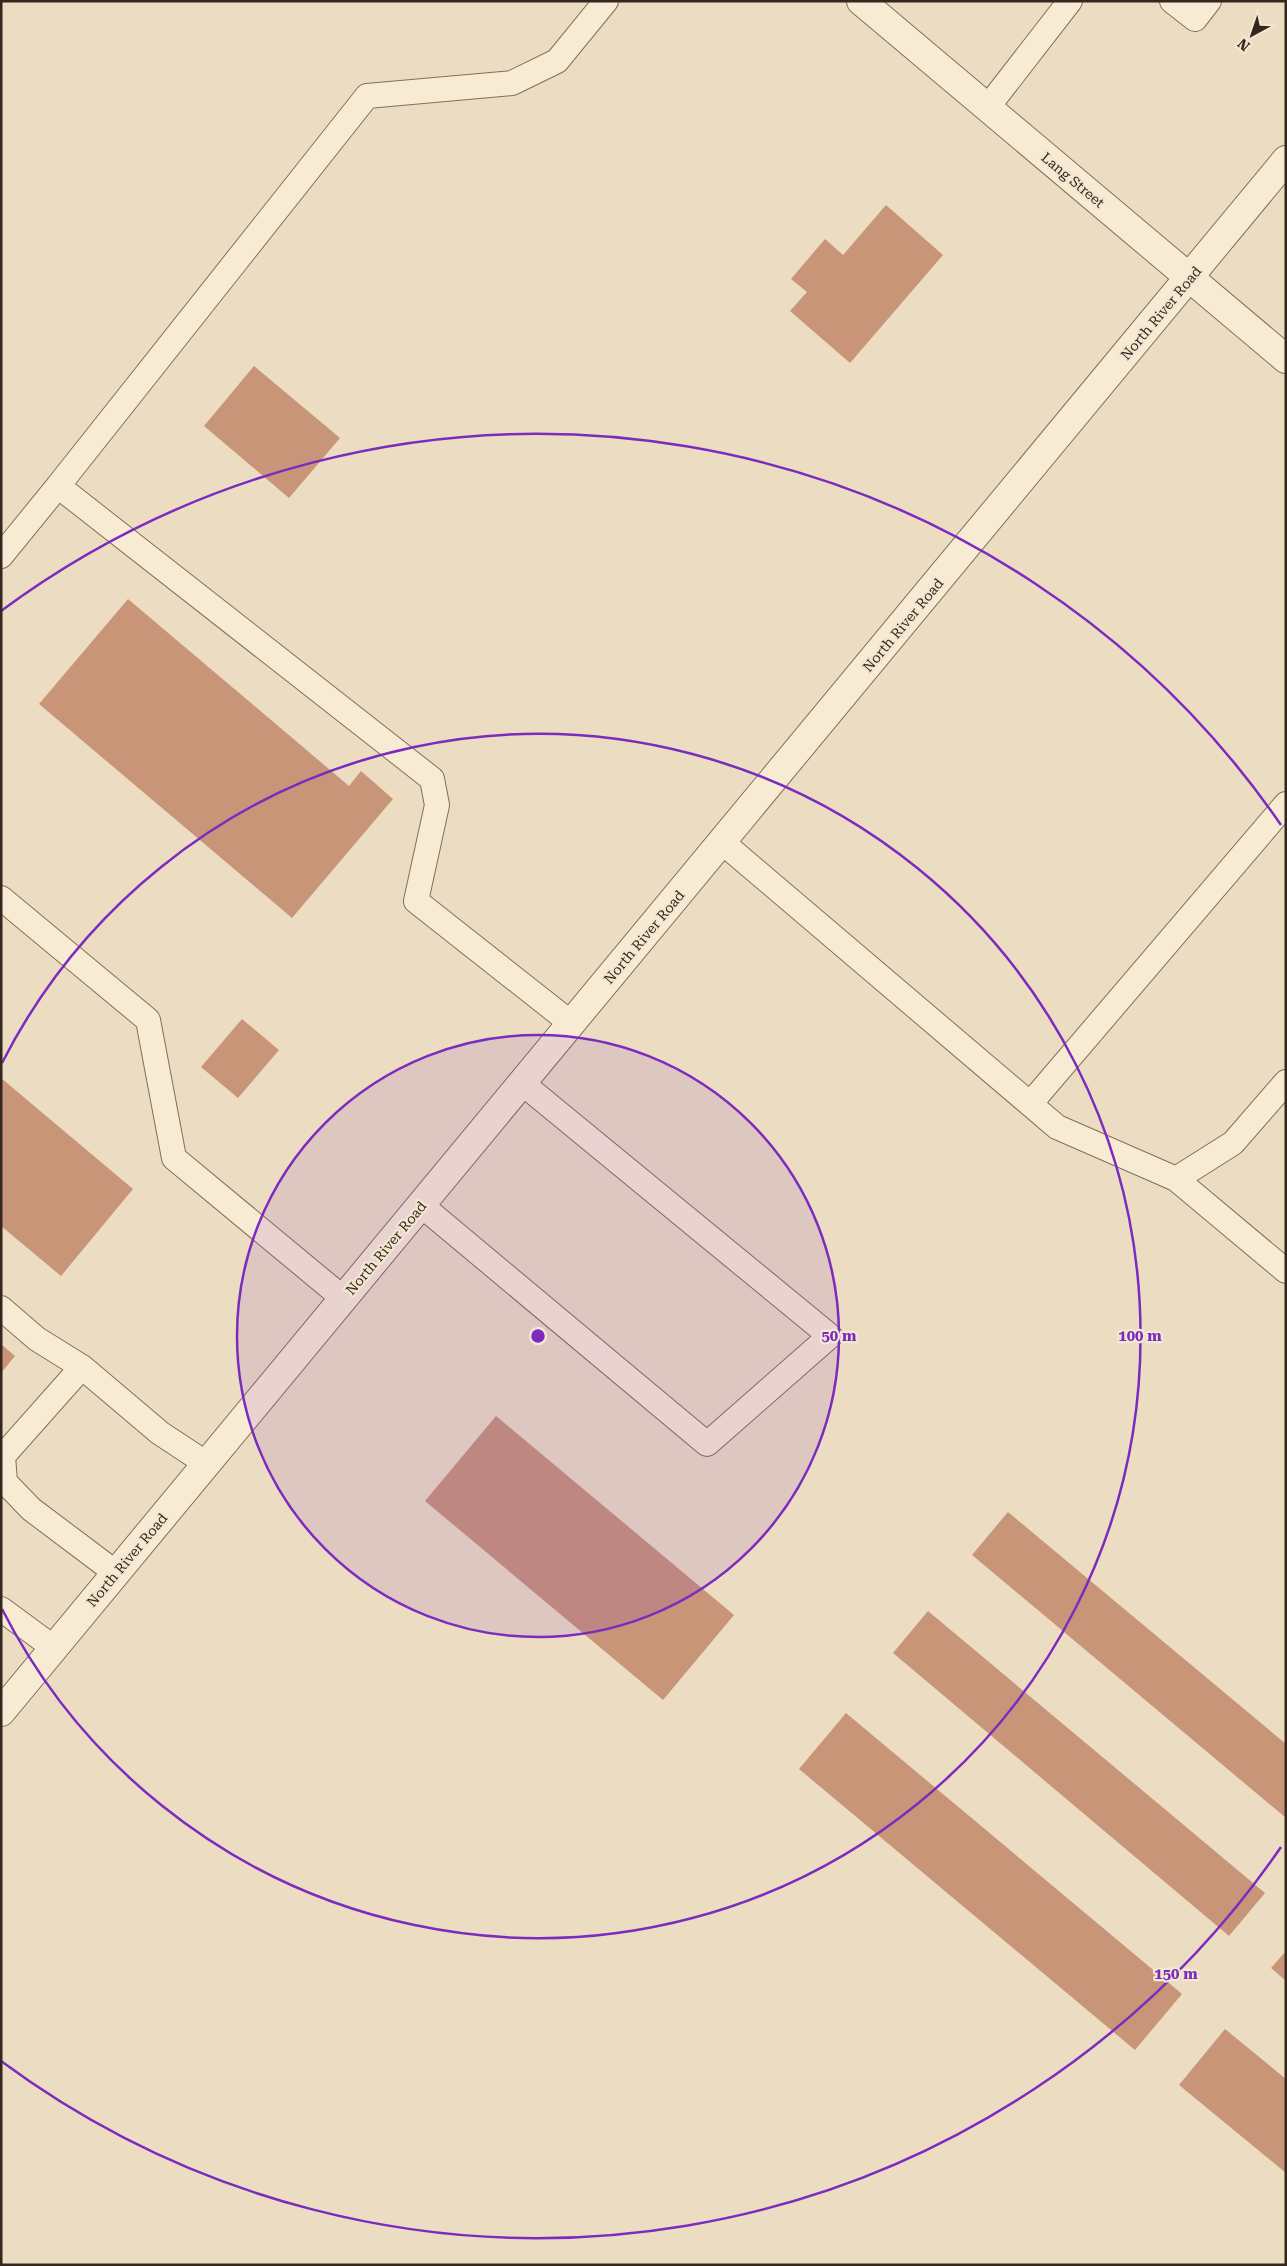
<svg xmlns="http://www.w3.org/2000/svg" width="1287" height="2266" viewBox="0 0 1287 2266" font-family="'Roboto Serif',serif">
	<style>
		.building { fill: #c89579 }
		.lines { fill: none; stroke-linecap: round; stroke-linejoin: round }
		.service-casing { stroke: #846e5a; stroke-width: 26 }
		.minor-casing { stroke: #846e5a; stroke-width: 30 }
		.tertiary-casing { stroke: #846e5a; stroke-width: 30 }
		.service { stroke: #f7ebd4; stroke-width: 24 }
		.minor { stroke: #f7ebd4; stroke-width: 28 }
		.tertiary { stroke: #f7ebd4; stroke-width: 28 }
		.ring { fill: none; stroke: #7b2cbf; stroke-width: 2.5 }
		.labels { text-anchor: middle; stroke-width: 4.5; stroke-linejoin: round; paint-order: stroke }
		.street-label { font-size: 14px; fill: #35271d; stroke: #f3e7d1 }
		.centre { fill: #7b2cbf; stroke: #f3e7d1; stroke-width: 2.5 }
		.ring-label { font-size: 15px; text-anchor: middle; font-weight: bold; fill: #7b2cbf; stroke: #f3e7d1; stroke-width: 4.5; stroke-linejoin: round; paint-order: stroke }
	</style>
	<rect width="100%" height="100%" fill="#ecddc2"/>
	<path class="building" d="M886 205 943 255 850 363 790 311 807 292 791 279 825 239 843 255Z
		M254 366 340 438 289 498 204 426Z
		M128 599 349 786 361 771 393 799 292 918 39 704Z
		M242 1019 279 1050 238 1098 201 1067Z
		M1 1078 133 1189 61 1276 1 1226Z
		M1 1344 15 1356 1 1373Z
		M496 1416 734 1615 663 1700 425 1501Z
		M1008 1512 1286 1744V1818L972 1555Z
		M928 1611 1265 1893 1229 1936 893 1653Z
		M846 1713 1182 1994 1135 2050 799 1769Z
		M1286 1951V1981L1271 1968Z
		M1225 2029 1286 2079V2173L1179 2085Z"/>
	<g class="lines">
		<defs>
			<path id="service" d="M1172 1 1195 19 1209 1
				M987 108 1070 1
				M1 556 58 486
				M722 842 1057 1127 1176 1179 1286 1271
				M1 898 148 1020 174 1158 344 1299
				M572 1024 416 901 437 805 432 779 58 486 367 96 512 83 557 61 606 1
				M1030 1104 1286 804
				M1176 1179 1233 1143 1286 1082
				M421 1205 707 1444 830 1336 522 1083
				M1 1308 37 1339 82 1367 160 1433 207 1464
				M82 1367 3 1456 5 1482 31 1509 116 1573
				M1 1609 54 1648"/>
			<path id="minor" d="M861 1 1286 359"/>
			<path id="tertiary" d="M1 1712 1286 160"/>
		</defs>
		<use href="#service" class="service-casing"/>
		<use href="#minor" class="minor-casing"/>
		<use href="#tertiary" class="tertiary-casing"/>
		<use href="#service" class="service"/>
		<use href="#minor" class="minor"/>
		<use href="#tertiary" class="tertiary"/>
	</g>
	<circle cx="538" cy="1336" r="301" fill="#7b2cbf" fill-opacity=".12"/>
	<g class="ring">
		<circle cx="538" cy="1336" r="301"/>
		<path d="M2 1063A602 602 0 1 1 2 1609"/>
		<path d="M1281 1847A902 902 0 0 1 1 2061M1 611A902 902 0 0 1 1281 825"/>
	</g>
	<g class="labels">
		<g class="street-label">
			<text transform="translate(1073 180) rotate(40)" y="5">Lang Street</text>
			<text transform="translate(1161 313) rotate(-50)" y="5">North River Road</text>
			<text transform="translate(903 625) rotate(-50)" y="5">North River Road</text>
			<text transform="translate(644 937) rotate(-50)" y="5">North River Road</text>
			<text transform="translate(386 1248) rotate(-50)" y="5">North River Road</text>
			<text transform="translate(127 1560) rotate(-50)" y="5">North River Road</text>
		</g>
	</g>
	<circle cx="538" cy="1336" r="8" class="centre"/>
	<g class="ring-label">
		<text x="839" y="1341">50 m</text>
		<text x="1140" y="1341">100 m</text>
		<text x="1176" y="1979">150 m</text>
	</g>
	<rect width="1287" height="2266" fill="none" stroke="#35271d" stroke-width="5"/>
	<g transform="translate(1252 35) rotate(220)" stroke="#f3e7d1" stroke-width="4" paint-order="stroke">
	<path d="M0-4L9 19L0 12L-9 19Z" fill="#35271d"/>
	<text y="-8" font-size="14" font-weight="bold" text-anchor="middle" fill="#35271d">N</text>
	</g>
</svg>
